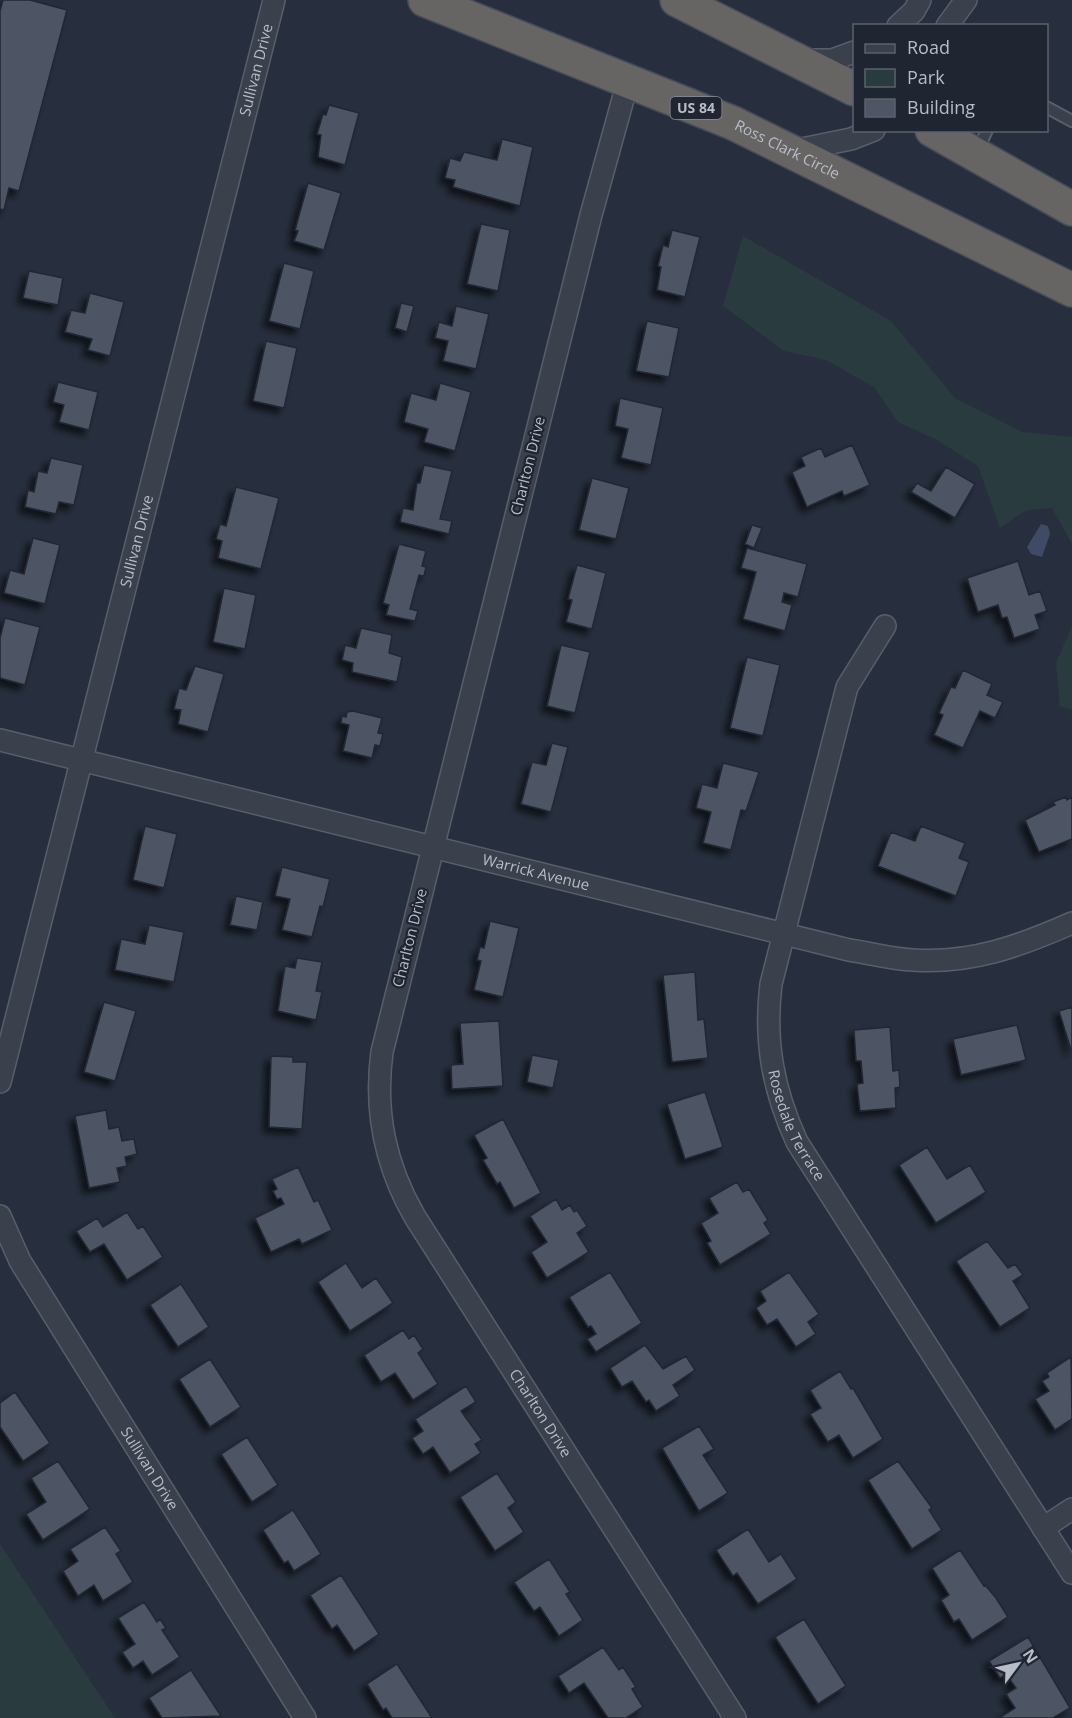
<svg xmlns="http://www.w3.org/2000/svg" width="1072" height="1718" viewBox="0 0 1072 1718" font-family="'Open Sans',sans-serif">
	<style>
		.green { fill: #2a3b3f }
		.water { fill: #3f4a64 }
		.building { fill: #4e5565; stroke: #222734; stroke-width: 1.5; filter: url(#shadow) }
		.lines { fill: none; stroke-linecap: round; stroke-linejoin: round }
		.service-casing { stroke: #595e6b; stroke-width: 14 }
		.minor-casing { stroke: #595e6b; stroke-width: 24 }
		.trunk-casing { stroke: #464b58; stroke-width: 36 }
		.service { stroke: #3b404d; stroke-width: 10 }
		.minor { stroke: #3b404d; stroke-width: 21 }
		.trunk { stroke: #666563; stroke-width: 33 }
		.labels { text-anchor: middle; stroke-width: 4.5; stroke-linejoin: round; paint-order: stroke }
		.shield { fill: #202532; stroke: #8a8f9b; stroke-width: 1.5 }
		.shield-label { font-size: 14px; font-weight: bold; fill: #b7bcc8 }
		.street-label { font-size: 15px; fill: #b7bcc8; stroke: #202532 }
	</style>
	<defs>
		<filter id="shadow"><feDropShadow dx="-5.5" dy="5.5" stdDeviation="3" flood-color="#0009"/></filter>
	</defs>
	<rect width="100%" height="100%" fill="#272e3d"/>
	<path class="green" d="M743 236 891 321 955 398 1022 432 1072 437V544L1052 508 1026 510 1000 528 978 466 937 440 898 422 874 387 826 360 784 351 723 306Z
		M1072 626V710L1060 706 1056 663Z
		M0 1544 115 1718H0Z"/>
	<path class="water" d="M1041 524 1048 526 1050 534 1042 557 1031 554 1027 547Z"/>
	<path class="building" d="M3 0H30L67 10 19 191 9 188 4 210 0 209V11Z
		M329 105 359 113 345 165 318 157 321 135 317 134 323 114 326 115Z
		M502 139 533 147 520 206 453 187 455 180 445 178 450 158 460 161 464 152 497 160Z
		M308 183 341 193 324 250 294 241 298 231 295 230Z
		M481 224 510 230 498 291 467 284Z
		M672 230 700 237 685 297 657 290 661 267 658 266 663 245 668 247Z
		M284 263 314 271 300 329 269 321Z
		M29 271 63 278 58 305 23 298Z
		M90 293 124 302 110 356 88 350 92 339 65 332 71 310 85 313Z
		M401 303 414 306 407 332 395 328Z
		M456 306 489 314 476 369 443 361 448 341 435 338 439 322 452 326Z
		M647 321 679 328 669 377 636 371Z
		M266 341 297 348 284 408 253 401Z
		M58 382 98 392 89 430 59 422 64 405 53 402Z
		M440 383 471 392 455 451 424 442 428 429 404 422 411 393 436 400Z
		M620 398 663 408 651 465 621 458 628 429 615 426Z
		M852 445 870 485 844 496 842 491 807 507 792 472 805 466 801 457 821 448 825 457Z
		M51 458 83 465 74 505 59 502 56 514 25 507 28 490 34 492 38 471 47 473Z
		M424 465 452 471 440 519 452 521 449 534 400 522 403 508 413 510 417 483H420Z
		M946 467 975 484 955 518 911 492 917 483 931 491Z
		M592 478 629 488 616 539 579 530Z
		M236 487 279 498 261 569 218 558 222 541 216 539 220 524 226 526Z
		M752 525 762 528 754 548 745 544Z
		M33 538 60 545 45 604 4 593 10 570 24 574Z
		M399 544 426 551 422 566 426 567 424 576 419 575 410 609 418 611 415 621 386 615 389 605 383 603Z
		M747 548 807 564 798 597 784 593 782 602 792 605 785 631 743 619 756 572 741 568Z
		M1018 561 1029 595 1040 591 1047 611 1035 615 1040 629 1014 638 1007 617 1002 618 998 605 978 612 967 578Z
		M577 565 606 573 592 629 566 622 572 600 568 599Z
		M224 588 256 595 245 649 213 642Z
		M5 618 40 627 25 685 0 678V638Z
		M361 628 392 635 389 653 402 657 397 682 352 672 353 663 342 660 345 645 356 648Z
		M561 645 590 652 575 713 547 706Z
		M747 657 780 665 763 736 730 728Z
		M195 666 224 674 208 732 178 724 181 710 174 709 179 688 186 690Z
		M963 670 992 684 987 695 1003 702 995 718 980 711 963 748 934 735 943 715 939 713 951 687 955 688Z
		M353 711 382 718 378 733 383 734 380 746 375 745 372 758 343 751 349 725 341 723 342 716 346 717 347 712Z
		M552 743 568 747 551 812 521 804 532 762 546 765Z
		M723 763 759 772 746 811 741 810 731 850 703 843 711 812 696 808 702 784 717 788Z
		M1066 797 1067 800 1072 797V839L1039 852 1025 820 1055 805 1053 802Z
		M145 826 177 834 164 888 133 880Z
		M921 826 965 843 959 858 969 862 956 896 878 866 891 832 915 841Z
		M282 867 330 879 323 907 320 906 312 937 282 930 290 899 275 896Z
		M236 896 263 902 257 930 230 925Z
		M490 921 519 928 503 997 474 990 481 961 477 960 480 947 484 948Z
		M149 925 184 932 174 982 115 970 121 939 145 944Z
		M297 958 322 962 316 991 322 992 316 1020 278 1011 285 966 295 968Z
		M695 972 698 1020 704 1019 708 1058 672 1062 663 975Z
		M104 1002 136 1011 115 1081 84 1072Z
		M1072 1007V1050H1071L1059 1011Z
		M499 1021 503 1086 452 1089 451 1065 463 1064 460 1023Z
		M1017 1025 1026 1060 961 1075 953 1039Z
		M890 1027 893 1071 899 1070 900 1087 895 1088 896 1108 860 1111 857 1084 863 1083 861 1061H856L854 1030Z
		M532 1055 559 1060 553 1088 527 1082Z
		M271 1056 293 1057V1062H307L302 1129 269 1127Z
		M705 1092 723 1147 685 1159 667 1104Z
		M106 1110 109 1129 119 1127 122 1141 134 1139 137 1154 125 1157 127 1166 117 1168 120 1182 89 1188 75 1116Z
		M503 1119 541 1193 514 1208 500 1182 497 1184 483 1160 487 1158 474 1135Z
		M927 1147 947 1179 970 1165 986 1192 936 1223 899 1165Z
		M298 1167 314 1202 318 1200 332 1230 302 1244 299 1239 271 1252 255 1218 284 1204 281 1198 277 1199 273 1191 277 1189 272 1179Z
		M737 1182 743 1192 749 1189 768 1220 764 1223 771 1234 720 1265 707 1243 711 1241 701 1223 718 1213 709 1198Z
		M556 1199 562 1210 570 1205 574 1212 577 1210 587 1226 577 1233 589 1252 547 1278 531 1252 547 1242 530 1216Z
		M127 1212 138 1229 143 1226 163 1257 127 1280 104 1244 90 1252 76 1231 97 1218 103 1227Z
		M987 1241 1008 1268 1015 1264 1023 1275 1013 1281 1030 1308 1000 1327 956 1261Z
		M346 1263 362 1288 376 1278 393 1303 350 1331 318 1282Z
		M610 1272 642 1323 596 1352 587 1339 596 1334 591 1326 588 1327 569 1297Z
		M789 1272 819 1314 808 1322 816 1334 796 1347 777 1319 767 1325 756 1308 766 1301 760 1291Z
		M181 1284 209 1327 178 1347 150 1305Z
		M403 1330 409 1339 414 1335 423 1349 418 1353 438 1384 413 1400 395 1373 381 1382 364 1355Z
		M645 1345 663 1369 686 1356 695 1370 673 1385 680 1396 656 1411 649 1400 646 1402 632 1381 622 1387 610 1368Z
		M1071 1357 1072 1419 1055 1430 1035 1399 1049 1391 1042 1381 1049 1377 1047 1373Z
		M210 1359 241 1407 210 1427 179 1379Z
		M840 1371 851 1389 853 1388 883 1439 853 1458 839 1435 828 1442 810 1414 821 1408 810 1390Z
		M466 1386 476 1402 461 1411 482 1440 475 1444 481 1453 450 1473 433 1447 423 1454 412 1438 423 1431 415 1419Z
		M15 1392 50 1443 23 1461 0 1427V1403Z
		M699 1426 714 1449 703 1455 728 1493 699 1511 662 1448Z
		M247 1437 278 1485 252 1502 221 1454Z
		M58 1461 90 1509 43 1540 26 1514 46 1502 31 1478Z
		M898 1461 932 1508 929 1510 942 1530 912 1549 868 1480Z
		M497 1473 516 1502 508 1508 524 1532 495 1551 460 1497Z
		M293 1510 321 1554 294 1571 288 1561 284 1563 263 1530Z
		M105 1527 121 1551 116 1554 133 1582 103 1601 94 1585 78 1596 63 1571 78 1561 70 1549Z
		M748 1529 769 1562 781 1554 797 1579 758 1604 737 1573 733 1576 716 1550Z
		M960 1550 984 1586 985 1585 996 1598 1008 1617 972 1640 959 1619 954 1622 941 1600 949 1595 932 1568Z
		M549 1559 570 1592 566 1594 583 1620 559 1636 540 1607 534 1611 514 1582Z
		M341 1575 379 1634 354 1651 337 1625 332 1629 310 1595Z
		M144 1602 157 1622 160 1619 166 1628 162 1630 180 1657 152 1675 143 1661 133 1668 122 1652 135 1644 118 1618Z
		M804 1619 846 1686 818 1704 775 1637Z
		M1028 1637 1070 1708 1053 1718H999L1015 1708 1006 1694 1016 1688 1006 1674 1000 1678 989 1661Z
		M603 1647 619 1670 623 1667 636 1687 632 1689 643 1707 626 1718H608L584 1683 569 1693 558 1676Z
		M397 1664 432 1718H392L386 1708 383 1710 367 1684Z
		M191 1670 221 1716 162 1718 149 1698Z"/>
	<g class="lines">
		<defs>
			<path id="service" d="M1046 107 1072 121
				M977 152 987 130"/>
			<g id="minor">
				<path d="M898 26 914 11 920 0"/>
				<path d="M947 26 966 0"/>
				<path d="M805 60H832L854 52"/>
				<path id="s1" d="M628 81 591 215 382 1052C374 1112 385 1165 415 1217L735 1718"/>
				<path d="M792 151 851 139 874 130"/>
				<path id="s2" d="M885 626 847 687 771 984C764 1041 773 1090 797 1142L1072 1573"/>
				<path id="s3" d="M0 740 849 950C870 953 891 959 913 960 971 964 1020 946 1072 923"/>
				<path id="s4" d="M0 1082 274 0"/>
				<path id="s5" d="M0 1216 20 1261 305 1718"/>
				<path d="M1043 1528 1072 1509"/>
			</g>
			<g id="trunk">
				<path id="s6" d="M425 0 733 123 1072 290"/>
				<path d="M677 0 854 89"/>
				<path d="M932 130 1072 209"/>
			</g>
		</defs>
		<use href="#service" class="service-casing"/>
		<use href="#minor" class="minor-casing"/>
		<use href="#trunk" class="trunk-casing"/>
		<use href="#service" class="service"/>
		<use href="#minor" class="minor"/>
		<use href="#trunk" class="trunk"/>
	</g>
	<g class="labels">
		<rect class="shield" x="670.5" y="97" width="51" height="22" rx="4.5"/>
		<g class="shield-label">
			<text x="696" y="113">US 84</text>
		</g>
		<g class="street-label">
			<text dy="5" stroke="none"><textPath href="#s4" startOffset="1044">Sullivan Drive</textPath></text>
			<text dy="5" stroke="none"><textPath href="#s6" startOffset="392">Ross Clark Circle</textPath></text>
			<text transform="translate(528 466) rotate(-76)" y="5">Charlton Drive</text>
			<text dy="5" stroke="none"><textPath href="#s4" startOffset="558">Sullivan Drive</textPath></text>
			<text dy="5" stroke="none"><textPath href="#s3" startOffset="552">Warrick Avenue</textPath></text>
			<text transform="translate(410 938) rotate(-76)" y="5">Charlton Drive</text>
			<text dy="5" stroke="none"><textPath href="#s2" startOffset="525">Rosedale Terrace</textPath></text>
			<text dy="5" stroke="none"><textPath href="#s1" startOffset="1406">Charlton Drive</textPath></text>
			<text dy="5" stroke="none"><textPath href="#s5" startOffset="294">Sullivan Drive</textPath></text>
		</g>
	</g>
	<rect x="853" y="24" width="195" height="108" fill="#202532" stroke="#5c616e" stroke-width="1.5"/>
	<rect x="865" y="44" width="30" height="9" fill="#3b404d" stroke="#5c616e" stroke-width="1.5"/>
	<text x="907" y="54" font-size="18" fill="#b7bcc8">Road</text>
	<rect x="865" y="69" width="30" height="18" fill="#2a3b3f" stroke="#5c616e" stroke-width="1.5"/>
	<text x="907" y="84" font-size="18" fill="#b7bcc8">Park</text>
	<rect x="865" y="99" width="30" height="18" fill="#4e5565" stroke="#5c616e" stroke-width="1.5"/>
	<text x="907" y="114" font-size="18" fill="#b7bcc8">Building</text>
	<g transform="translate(1018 1664) rotate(57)" stroke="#202532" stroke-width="4.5" paint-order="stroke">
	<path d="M0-4.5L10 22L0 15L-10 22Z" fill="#b7bcc8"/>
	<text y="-9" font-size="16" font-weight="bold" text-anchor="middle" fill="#b7bcc8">N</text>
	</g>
</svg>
